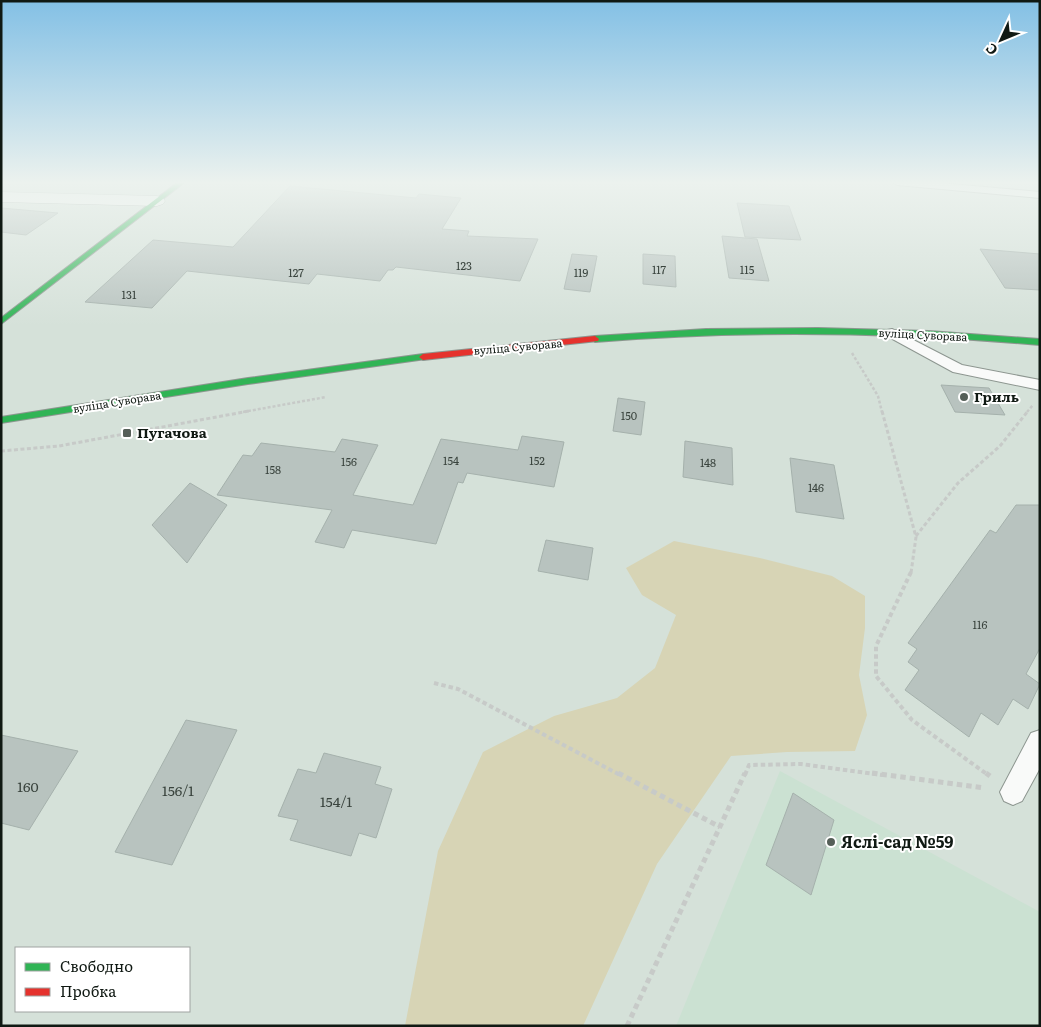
<svg xmlns="http://www.w3.org/2000/svg" width="1041" height="1027" viewBox="0 0 1041 1027" font-family="Literata,serif">
	<style>
		.built { fill: #cbe1d2 }
		.green { fill: #d7d4b5 }
		.building { fill: #b8c3bf; stroke: #a5b1ac }
		.lines { fill: none; stroke-linecap: round; stroke-linejoin: round }
		.lane-casing { stroke: #8d9690; stroke-width: 2 }
		.street-casing { stroke: #8d9690; stroke-width: 1 }
		.fast-casing { stroke: #8d9690; stroke-width: 2 }
		.jam-casing { stroke: #8d9690; stroke-width: 2 }
		.path-far3 { stroke: #c7cac8; stroke-width: 2.5; stroke-dasharray: 3 2; stroke-linecap: butt }
		.path-far2 { stroke: #c7cac8; stroke-width: 3; stroke-dasharray: 4 2.5; stroke-linecap: butt }
		.path-far1 { stroke: #c7cac8; stroke-width: 4; stroke-dasharray: 4.5 3; stroke-linecap: butt }
		.path { stroke: #c7cac8; stroke-width: 5; stroke-dasharray: 5.5 4; stroke-linecap: butt }
		.lane { fill: #f9faf9; fill-rule: evenodd }
		.street { fill: #f9faf9; fill-rule: evenodd }
		.fast { fill: #30b455; fill-rule: evenodd }
		.jam { fill: #e5322d; fill-rule: evenodd }
		.poi-dot { fill: #555f58; stroke: #fff; stroke-width: 2 }
		.labels { text-anchor: middle; stroke-width: 4; stroke-linejoin: round; paint-order: stroke }
		.number-label { font-size: 11px; fill: #3a443e }
		.far-street-label { font-size: 11px; fill: #101913; stroke: #fff }
		.poi-label { font-size: 14px; font-weight: bold; fill: #101913; stroke: #fff; text-anchor: start }
		.near-number-label { font-size: 14px; fill: #3a443e }
		.near-poi-label { font-size: 16px; font-weight: bold; fill: #101913; stroke: #fff; text-anchor: start }
	</style>
	<rect width="100%" height="100%" fill="#d5e1d9"/>
	<path class="built" d="M780 771 1040 912V1026H676Z"/>
	<path class="green" d="M674 541 760 558 832 576 865 596V628L859 675 867 715 855 751 787 752 731 756 657 864 583 1026H405L438 851 483 752 554 716 617 698 655 668 676 615 642 595 626 568Z"/>
	<path class="building" d="M290 186 416 198 419 194 461 198 442 229 469 231 467 236 538 239 520 281 396 267 393 270H388L380 281 317 274 309 284 187 271 152 308 85 302 153 240 233 247Z
		M737 203 789 206 801 240 745 237Z
		M1 208 58 213 26 235 1 232Z
		M722 236 757 239 769 281 729 278Z
		M980 249 1040 254V290L1005 288Z
		M572 254 597 256 590 292 564 289Z
		M643 254 675 256 676 287 643 284Z
		M941 385 989 388 1005 415 955 412Z
		M618 398 645 402 641 435 613 431Z
		M522 436 564 442 554 487 467 473 463 483 458 482 436 544 352 530 344 548 315 542 332 510 217 495 243 455 252 456 261 443 335 452 342 439 378 445 353 495 413 505 441 439 518 450Z
		M685 441 732 448 733 485 683 477Z
		M790 458 834 465 844 519 796 512Z
		M190 483 227 505 187 563 152 525Z
		M1016 505H1040V648L1026 674 1040 684 1028 709 1013 699 998 725 981 713 969 737 905 690 919 670 908 662 917 649 908 643 990 530 996 533Z
		M546 540 593 548 588 580 538 571Z
		M186 720 237 730 172 865 115 852Z
		M1 735 78 751 29 830 1 823Z
		M324 753 381 767 375 784 392 789 376 838 359 833 351 856 290 840 298 820 278 816 298 769 316 773Z
		M793 793 834 820 811 895 766 865Z"/>
	<g class="lines">
		<defs>
			<path id="lane" d="M892 182H929L1040 192V198L897 185Z
				M892 329 962 365 1040 380V390L953 372 887 336 885 333 887 330Z
				M1040 730V768L1022 801 1013 805 1004 801 1000 792 1031 733Z"/>
			<path id="street" d="M1 192 157 196 163 198 165 201 163 204 157 206 1 202Z"/>
			<path id="fast" d="M178 182H185L1 324V318Z
				M818 328 929 331 1040 339V345C891 332 744 330 595 342L591 339 595 336 706 329Z
				M423 354 426 355V359L248 384 1 423V417L248 378Z"/>
			<path id="jam" d="M595 336 599 339 598 341 423 360 419 357 423 354Z"/>
		</defs>
		<use href="#lane" class="lane-casing"/>
		<use href="#street" class="street-casing"/>
		<use href="#fast" class="fast-casing"/>
		<use href="#jam" class="jam-casing"/>
		<path class="path-far3" d="M852 353 878 396 882 412
			M243 412 326 397
			M1027 412 1033 405"/>
		<path class="path-far2" d="M882 411 916 537 911 573
			M1 451 59 446 249 411
			M916 536 958 483 1000 446 1028 411"/>
		<path class="path-far1" d="M911 572 876 646V676L912 720 988 775
			M434 683 458 689 620 775
			M745 775 749 765 801 764 882 775"/>
		<path class="path" d="M618 773 720 827
			M872 773 985 788
			M986 773 990 776
			M627 1026 745 773"/>
		<use href="#lane" class="lane"/>
		<use href="#street" class="street"/>
		<use href="#fast" class="fast"/>
		<use href="#jam" class="jam"/>
	</g>
	<linearGradient id="sky" x2="0" y2="1"><stop stop-color="#83c0e5"/><stop offset="0.56" stop-color="#ecf2ee"/><stop offset="1" stop-color="#ecf2ee" stop-opacity="0"/></linearGradient>
	<rect width="1041" height="326" fill="url(#sky)"/>
	<g class="poi-dot">
		<circle cx="964" cy="397" r="5"/>
		<rect x="122" y="428" width="10" height="10" rx="2.5"/>
		<circle cx="831" cy="842" r="5"/>
	</g>
	<g class="labels">
		<g class="number-label">
			<text x="464" y="270">123</text>
			<text x="659" y="274">117</text>
			<text x="747" y="274">115</text>
			<text x="296" y="277">127</text>
			<text x="581" y="277">119</text>
			<text x="129" y="299">131</text>
			<text x="629" y="420">150</text>
			<text x="451" y="465">154</text>
			<text x="537" y="465">152</text>
			<text x="349" y="466">156</text>
			<text x="708" y="467">148</text>
			<text x="273" y="474">158</text>
			<text x="816" y="492">146</text>
			<text x="980" y="629">116</text>
		</g>
		<g class="far-street-label">
			<text transform="translate(923 335) rotate(3)" y="4">вуліца Суворава</text>
			<text transform="translate(518 347) rotate(-5)" y="4">вуліца Суворава</text>
			<text transform="translate(117 402) rotate(-9)" y="4">вуліца Суворава</text>
		</g>
		<g class="poi-label">
			<text x="974" y="402">Гриль</text>
			<text x="137" y="438">Пугачова</text>
		</g>
		<g class="near-number-label">
			<text x="28" y="792">160</text>
			<text x="178" y="796">156/1</text>
			<text x="336" y="807">154/1</text>
		</g>
		<g class="near-poi-label">
			<text x="841" y="848">Яслі-сад №59</text>
		</g>
	</g>
	<rect width="1041" height="1027" fill="none" stroke="#101913" stroke-width="5"/>
	<rect x="15" y="947" width="175" height="65" fill="#ffffff" stroke="#9fa3a1"/>
	<rect x="25" y="963" width="25" height="8" fill="#30b455" stroke="#9fa3a1"/>
	<text x="60" y="972" font-size="15" fill="#101913">Свободно</text>
	<rect x="25" y="988" width="25" height="8" fill="#e5322d" stroke="#9fa3a1"/>
	<text x="60" y="997" font-size="15" fill="#101913">Пробка</text>
	<g transform="translate(1001 40) rotate(226)" stroke="#ffffff" stroke-width="4" paint-order="stroke">
	<path d="M0-4L9 19L0 12L-9 19Z" fill="#101913"/>
	<text y="-8" font-size="14" font-weight="bold" text-anchor="middle" fill="#101913">С</text>
	</g>
</svg>
